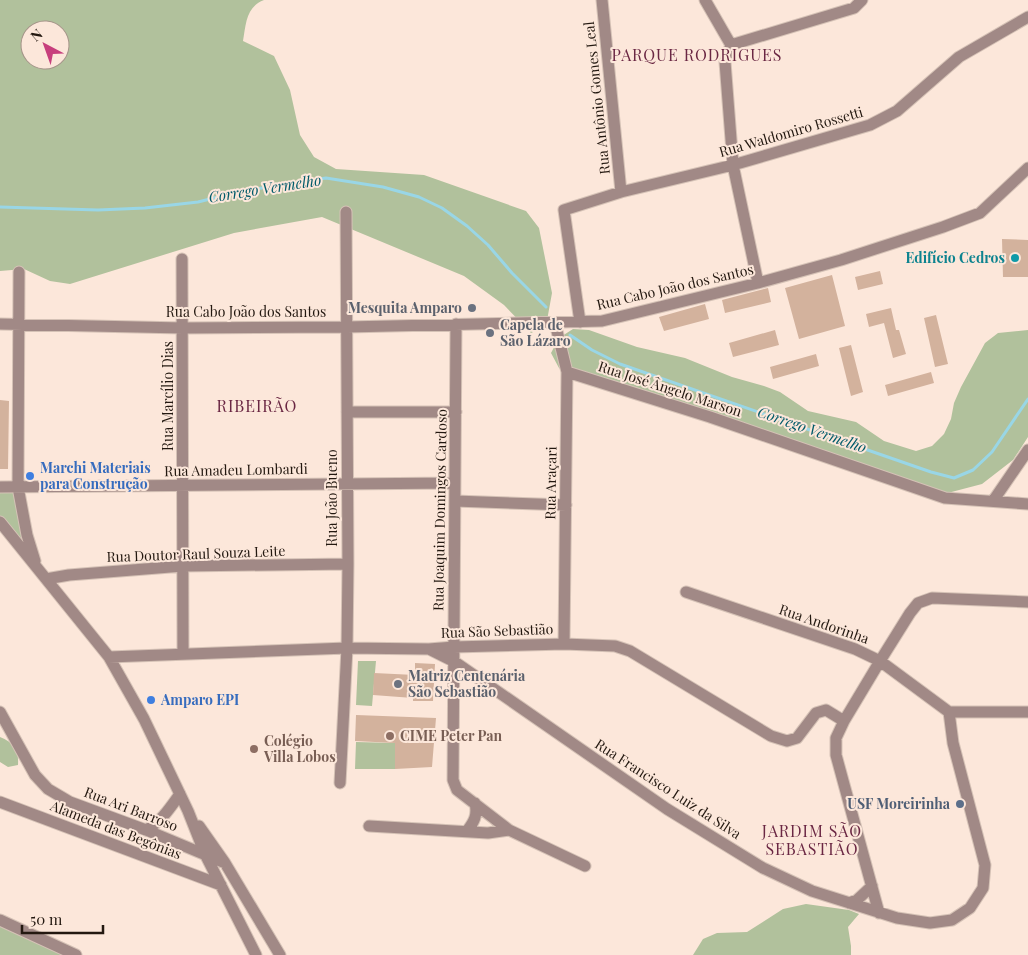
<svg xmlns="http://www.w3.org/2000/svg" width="1028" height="955" viewBox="0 0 1028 955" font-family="'Playfair Display',serif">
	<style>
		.green { fill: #b1c19c; fill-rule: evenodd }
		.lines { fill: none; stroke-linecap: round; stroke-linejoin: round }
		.stream { stroke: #99d6e6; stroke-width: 3 }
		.building { fill: #d3b29d }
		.minor-casing { stroke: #d5c2b6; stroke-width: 13 }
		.minor { stroke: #a18986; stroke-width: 11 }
		.culture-dot { fill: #0f9aa8; stroke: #fce7da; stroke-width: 2 }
		.worship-dot { fill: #6b7280; stroke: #fce7da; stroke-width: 2 }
		.shop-dot { fill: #3f7fe0; stroke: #fce7da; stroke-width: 2 }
		.education-dot { fill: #8d6e63; stroke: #fce7da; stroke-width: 2 }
		.service-dot { fill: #5c6f8a; stroke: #fce7da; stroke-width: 2 }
		.labels { text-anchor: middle; stroke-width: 4; stroke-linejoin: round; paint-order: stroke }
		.street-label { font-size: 14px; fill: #231810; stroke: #fce7da }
		.culture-label { font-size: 14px; font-weight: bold; fill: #0d838f; stroke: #fce7da; text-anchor: end }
		.worship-label { font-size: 14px; font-weight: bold; fill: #5b616d; stroke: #fce7da; text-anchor: start }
		.shop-label { font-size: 14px; font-weight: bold; fill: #366cbe; stroke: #fce7da; text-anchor: start }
		.education-label { font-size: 14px; font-weight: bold; fill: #785e54; stroke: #fce7da; text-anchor: start }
		.service-label { font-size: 14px; font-weight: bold; fill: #4e5e75; stroke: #fce7da; text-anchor: end }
		.water-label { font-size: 15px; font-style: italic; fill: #005a6a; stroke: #fce7da }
		.quarter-label { font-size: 16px; letter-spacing: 1px; fill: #6a2743; stroke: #fce7da }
	</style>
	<rect width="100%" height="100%" fill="#fce7da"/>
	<path class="green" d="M0 0H264C246 7 246 24 243 41L274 56 290 90 300 135 314 157 336 169 424 175 526 211 539 228 552 293 546 326 531 333 504 305 464 276 322 217 234 233 70 284 50 281 24 269 0 271ZM30 30H60V60H30Z
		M573 329 589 330 637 347 685 358 732 377 764 386 780 392 808 411 856 422 884 441 916 451 932 446 944 434 951 419 954 403 961 387 985 343 998 333 1028 330V437L1013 460 982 484 940 495 573 376 559 368 551 353 559 338Z
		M0 489H17L30 557 0 518Z
		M358 661H376L372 706 356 705Z
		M0 737C14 743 19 749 18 765L8 767 0 762Z
		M356 742 395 743V769H355Z
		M806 904 849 910 859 914 848 927 851 946V955H693L703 939 717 933 747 932 783 909Z
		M0 921 75 955H0Z"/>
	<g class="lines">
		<path class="stream" d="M0 207 98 210 145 208 198 202 242 191 326 178 383 187 419 197 442 208 467 226 488 245 512 273 546 307
			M570 335 592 350 620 364 931 472 954 478 973 470 992 452 1028 399"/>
	</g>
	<path class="building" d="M1002 239 1028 240V277H1003Z
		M880 271 883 284 858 290 855 277Z
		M832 275 845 326 799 339 785 288Z
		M768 288 771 302 725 313 722 300Z
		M705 304 709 319 664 331 659 317Z
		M891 308 896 330H899L906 354 893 358 884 323 869 327 866 314Z
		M936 315 948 364 935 367 924 318Z
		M775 330 779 345 733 357 729 343Z
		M851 345 863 392 851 396 839 348Z
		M816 354 819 366 773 379 770 367Z
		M931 372 934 383 888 396 885 385Z
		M0 400 9 401 8 469H0Z
		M415 663 435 664 433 701H413V698L373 695 374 673 415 675Z
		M356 715 436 718 432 767 395 769V743L355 741Z"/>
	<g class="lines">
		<defs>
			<path id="minor" d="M602 0 621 192
				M705 0 731 45
				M731 45 725 62 733 165 758 283
				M731 45 854 8 862 0
				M182 259 183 654
				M19 272 18 487 27 535 35 561
				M580 322 564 210 621 192 733 165 870 125 897 111 959 57 1028 17
				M555 323 567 372 564 644
				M0 324 183 328 347 327 602 321 758 283 841 260 943 227 980 213 1028 168
				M567 372 710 417 945 498 1028 504
				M347 412H456
				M0 487 455 483
				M455 501 566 505
				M993 501 1028 450
				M0 522 109 657 144 719 188 811 205 854 256 955
				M46 579 69 575 183 566 348 564
				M686 592 855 649 880 661 949 712
				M429 649 455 662 667 809 763 868 812 891 897 918 930 923 952 920 970 908 983 888 985 865 953 743 949 712
				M109 657 347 648 429 649 454 647 564 644 615 646 630 651 771 736 787 741 797 738 816 713 826 710 844 721
				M0 712 35 775 48 789 70 802 146 830 225 863
				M949 712H1028
				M340 783 347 648 348 564 346 212
				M0 802 221 885
				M199 826 225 863 280 955
				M369 826 488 833 509 830 457 790 453 780 456 324
				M146 830C161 822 170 808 180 794
				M509 830 585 866
				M467 831C474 822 478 815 475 803
				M849 903 857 900 872 886
				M879 913 836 755V738L844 721 880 661 910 613 918 603 932 598 1028 602
				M0 920 76 955"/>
		</defs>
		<use href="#minor" class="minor-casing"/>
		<use href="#minor" class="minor"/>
	</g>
	<circle class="culture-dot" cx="1015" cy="258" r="5"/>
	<g class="worship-dot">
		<circle cx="472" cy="308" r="5"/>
		<circle cx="490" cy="333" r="5"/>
		<circle cx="398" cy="684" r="5"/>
	</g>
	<g class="shop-dot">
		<circle cx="30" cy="476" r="5"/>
		<circle cx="151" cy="700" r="5"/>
	</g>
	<g class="education-dot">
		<circle cx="390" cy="736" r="5"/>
		<circle cx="254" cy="749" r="5"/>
	</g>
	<circle class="service-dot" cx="960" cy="804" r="5"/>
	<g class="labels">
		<g class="street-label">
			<text transform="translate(597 98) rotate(-96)" y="5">Rua Antônio Gomes Leal</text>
			<text transform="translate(791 132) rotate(-16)" y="5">Rua Waldomiro Rossetti</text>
			<text transform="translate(675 287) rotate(-13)" y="5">Rua Cabo João dos Santos</text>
			<text x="246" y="317">Rua Cabo João dos Santos</text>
			<text transform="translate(670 389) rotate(18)" y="5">Rua José Ângelo Marson</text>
			<text transform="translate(168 396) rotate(-90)" y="5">Rua Marcílio Dias</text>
			<text transform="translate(236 470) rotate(-1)" y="5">Rua Amadeu Lombardi</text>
			<text transform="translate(551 483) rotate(-89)" y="5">Rua Araçari</text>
			<text transform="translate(332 498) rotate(-90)" y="5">Rua João Bueno</text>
			<text transform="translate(440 510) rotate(-89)" y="5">Rua Joaquim Domingos Cardoso</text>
			<text transform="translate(196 554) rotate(-2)" y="5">Rua Doutor Raul Souza Leite</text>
			<text transform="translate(824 624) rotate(19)" y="5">Rua Andorinha</text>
			<text transform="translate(497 631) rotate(-2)" y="5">Rua São Sebastião</text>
			<text transform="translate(668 789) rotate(33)" y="5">Rua Francisco Luiz da Silva</text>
			<text transform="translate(131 809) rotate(21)" y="5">Rua Ari Barroso</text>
			<text transform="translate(116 830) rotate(21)" y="5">Alameda das Begônias</text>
		</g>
		<g class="culture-label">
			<text x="1005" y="263">Edifício Cedros</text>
		</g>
		<g class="worship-label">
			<text x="462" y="313" text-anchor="end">Mesquita Amparo</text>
			<text x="500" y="330">Capela de<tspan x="500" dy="16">São Lázaro</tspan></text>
			<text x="408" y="681">Matriz Centenária<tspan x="408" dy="16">São Sebastião</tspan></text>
		</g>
		<g class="shop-label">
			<text x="40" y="473">Marchi Materiais<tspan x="40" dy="16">para Construção</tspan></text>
			<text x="161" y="705">Amparo EPI</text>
		</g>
		<g class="education-label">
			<text x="400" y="741">CIME Peter Pan</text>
			<text x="264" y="746">Colégio<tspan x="264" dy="16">Villa Lobos</tspan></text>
		</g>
		<g class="service-label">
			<text x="950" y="809">USF Moreirinha</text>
		</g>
		<g class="water-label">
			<text transform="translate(265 189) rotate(-9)" y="5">Corrego Vermelho</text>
			<text transform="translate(812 430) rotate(19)" y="5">Corrego Vermelho</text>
		</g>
		<g class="quarter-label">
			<text x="697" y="61">PARQUE RODRIGUES</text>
			<text x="257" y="412">RIBEIRÃO</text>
			<text x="812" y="837">JARDIM SÃO<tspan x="812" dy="18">SEBASTIÃO</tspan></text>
		</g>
	</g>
	<g transform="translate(45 45) rotate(319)"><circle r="24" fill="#fce7da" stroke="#a59489"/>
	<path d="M0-4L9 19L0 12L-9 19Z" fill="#c73f7c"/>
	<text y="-8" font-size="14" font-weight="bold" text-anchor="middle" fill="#231810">N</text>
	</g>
	<path d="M22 925v8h81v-8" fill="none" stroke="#231810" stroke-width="2.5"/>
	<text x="30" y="925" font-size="15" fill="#231810" stroke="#fce7da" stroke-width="4" paint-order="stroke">50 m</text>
</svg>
